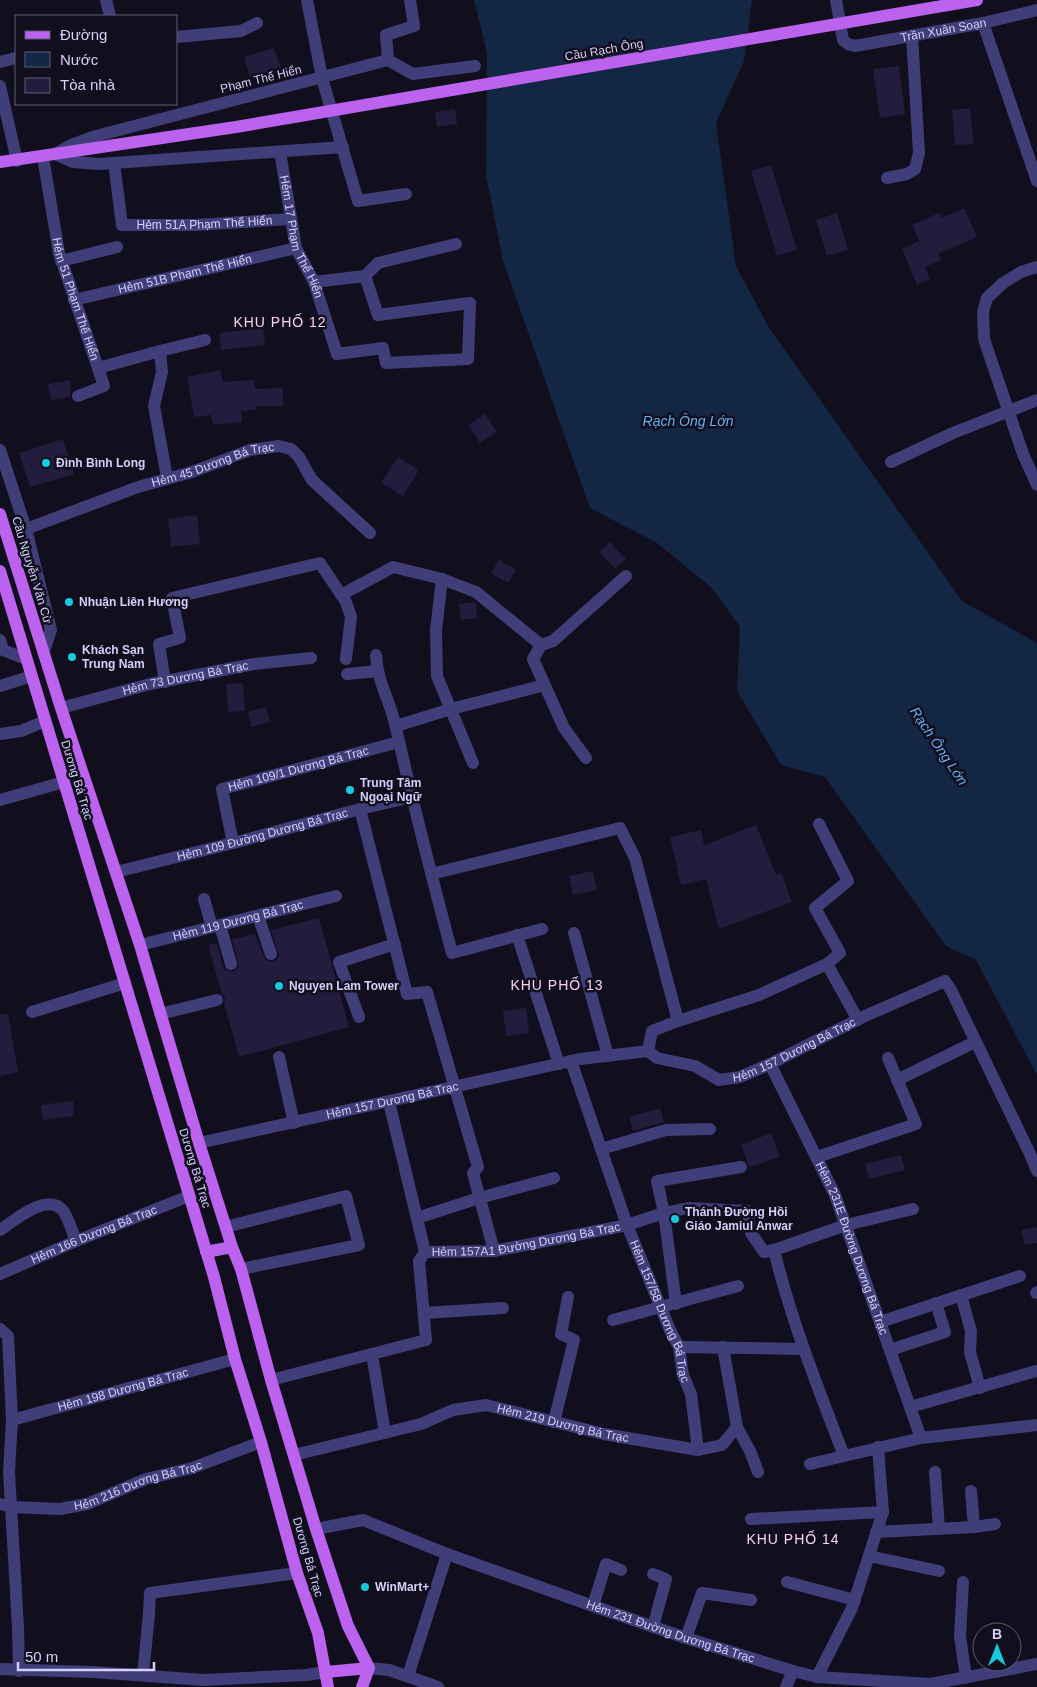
<svg xmlns="http://www.w3.org/2000/svg" width="1037" height="1687" viewBox="0 0 1037 1687" font-family="Arial,sans-serif">
	<style>
		.water { fill: #132643 }
		.building { fill: #231c3d }
		.lines { fill: none; stroke-linecap: round; stroke-linejoin: round }
		.minor { stroke: #403e78; stroke-width: 12 }
		.major { stroke: #bb62ef; stroke-width: 12 }
		.poi-dot { fill: #16cae0; stroke: #110e1e; stroke-width: 2 }
		.labels { text-anchor: middle; stroke-width: 5; stroke-linejoin: round; paint-order: stroke }
		.street-label { font-size: 12px; fill: #d5d0fa; stroke: #110e1e }
		.poi-label { font-size: 12px; font-weight: bold; fill: #d5d0fa; stroke: #110e1e; text-anchor: start }
		.neighbourhood-label { font-size: 14px; letter-spacing: 1px; fill: #fad2eb; stroke: #110e1e }
		.water-label { font-size: 14px; font-style: italic; fill: #68b0f0; stroke: #110e1e }
	</style>
	<rect width="100%" height="100%" fill="#110e1e"/>
	<path class="water" d="M474 0H752L744 61 716 123 736 266 768 326 962 601 1037 643V1075L976 960 946 946 825 777 781 765 737 691 740 627 712 588 657 543 590 508 503 261 486 175 487 53Z"/>
	<path class="building" d="M274 48 281 68 250 78 244 57Z
		M899 66 905 114 880 118 873 69Z
		M970 108 974 144 955 145 952 110Z
		M455 109 457 124 437 127 435 112Z
		M771 165 797 250 777 256 751 171Z
		M964 208 977 237 938 254 941 260 925 267 930 279 917 285 902 249 919 241 912 225 939 213 942 218Z
		M837 213 848 250 827 256 816 220Z
		M263 328 265 345 221 350 219 333Z
		M220 370 223 382 254 380 255 389 283 388V406H256V410L241 411 242 422 213 425 211 415 194 417 187 377Z
		M70 380 71 391 70 397 51 400 48 384Z
		M485 414 497 432 480 443 468 425Z
		M63 439 74 474 30 487 19 453Z
		M398 457 419 470 403 496 381 483Z
		M197 515 200 544 171 547 168 519Z
		M610 542 626 559 615 569 599 552Z
		M499 560 516 570 508 583 491 573Z
		M476 602 477 618 461 620 459 604Z
		M243 683 245 711 228 712 226 684Z
		M266 707 270 722 251 727 248 712Z
		M756 825 776 875 781 873 792 902 719 929 706 879 681 885 670 837 701 830 704 845Z
		M593 871 597 890 573 895 569 876Z
		M319 918 349 1027 239 1057 224 1003 225 998 222 994 208 945 217 943 223 967 226 970 233 972 236 970 239 966 232 939 255 934 264 957 266 960 273 962 277 959 279 955 271 930Z
		M526 1008 529 1033 506 1036 503 1011Z
		M0 1014H8L18 1072 0 1076Z
		M73 1101 74 1116 43 1120 41 1105Z
		M660 1108 664 1122 633 1131 629 1117Z
		M771 1133 780 1157 749 1167 741 1145Z
		M901 1155 905 1170 869 1179 865 1164Z
		M1037 1227V1243L1025 1245 1021 1230Z"/>
	<g class="lines">
		<g class="minor">
			<path d="M106 0 110 16"/>
			<path d="M307 0 322 78 358 201 406 194"/>
			<path id="s1" d="M836 0 843 40 848 44 855 46 983 23 1037 10"/>
			<path d="M983 23 1037 181"/>
			<path d="M176 37 241 31 257 23"/>
			<path d="M388 60 386 35 414 26 410 0"/>
			<path d="M0 62 16 58"/>
			<path d="M0 86 17 161"/>
			<path d="M343 147 99 164 73 162 55 154 71 145 92 137 388 60 413 74 475 66"/>
			<path id="s2" d="M280 152 296 248 314 282 337 354 383 348 386 363 468 359 470 303 378 315 365 276 314 282"/>
			<path id="s3" d="M43 157 59 253 98 368 160 351 162 372 154 406 167 478"/>
			<path id="s4" d="M114 163 122 225H195L290 219"/>
			<path d="M887 178 907 174 915 169 919 153 912 36"/>
			<path d="M61 261 117 247"/>
			<path d="M1037 267 1021 272 1003 283 987 298 983 312 984 339 1023 454 1037 485"/>
			<path d="M365 276 378 263 456 244"/>
			<path id="s5" d="M74 300 296 248"/>
			<path d="M160 351 205 340"/>
			<path d="M78 396 104 386 98 368"/>
			<path d="M0 450 26 529 51 630 44 651"/>
			<path d="M891 462 953 433 1037 400"/>
			<path id="s6" d="M26 529 138 487 192 472 250 450 279 446 291 449 299 457 312 480 370 533"/>
			<path d="M442 579 436 630 437 676 473 763"/>
			<path d="M341 595 393 567 442 579 476 592 541 645 553 641 626 576"/>
			<path d="M0 640 3 650 26 659"/>
			<path d="M541 645 533 659 564 728 586 758"/>
			<path d="M376 655C377 682 391 702 396 728 413 803 432 878 452 953L542 929"/>
			<path d="M347 674 377 671"/>
			<path d="M165 682 159 644 180 638 172 598 320 563 346 602 351 617 346 659"/>
			<path d="M0 686 32 676"/>
			<path id="s7" d="M61 708 150 684 254 664 311 658"/>
			<path d="M396 726 451 709 545 685"/>
			<path d="M0 734 21 731 45 721"/>
			<path d="M0 800 64 782"/>
			<path d="M360 809 407 994 427 992 478 1167 473 1173 494 1251"/>
			<path id="s8" d="M233 843 222 789 399 742"/>
			<path id="s9" d="M116 872 233 843 360 809 412 797"/>
			<path d="M431 874 620 828 635 858 678 1021 652 1031 648 1051"/>
			<path d="M204 899 212 927"/>
			<path d="M258 916 271 954"/>
			<path d="M220 925 231 964"/>
			<path d="M574 933 608 1056"/>
			<path d="M517 935 559 1064"/>
			<path id="s10" d="M140 945 336 896"/>
			<path d="M827 964 858 1020"/>
			<path d="M32 1012 125 983"/>
			<path d="M160 1014 217 1000"/>
			<path d="M359 1017 339 962 395 944"/>
			<path d="M678 1021 759 995 827 964 840 953 815 908 848 881 819 824"/>
			<path d="M279 1057 294 1123"/>
			<path id="s11" d="M571 1061 627 1225 670 1330 679 1347 683 1375 691 1394 698 1450"/>
			<path id="s12" d="M770 1064 835 1195 921 1438"/>
			<path d="M897 1080 975 1042"/>
			<path id="s13" d="M199 1143 580 1059 648 1051 657 1058 695 1066 719 1080 740 1077 770 1064 865 1016 945 981 951 990 1030 1154 1037 1171"/>
			<path d="M601 1149 666 1130 710 1129"/>
			<path d="M817 1157 916 1124 888 1058"/>
			<path d="M417 1218 479 1198 554 1178"/>
			<path d="M226 1227 346 1196 359 1245 241 1269"/>
			<path d="M0 1230C14 1221 49 1190 64 1212 69 1220 72 1231 76 1241"/>
			<path d="M774 1250 846 1225 913 1209"/>
			<path id="s14" d="M425 1252 494 1251 627 1225 664 1213 688 1208 747 1211 751 1233 764 1252 774 1250C791 1320 818 1388 844 1456"/>
			<path id="s15" d="M0 1274 76 1241 189 1196"/>
			<path d="M1036 1293 1037 1292"/>
			<path d="M961 1295 971 1331 970 1352 980 1388"/>
			<path d="M676 1304 664 1213 657 1181 741 1167"/>
			<path d="M424 1313 503 1308"/>
			<path d="M613 1320 738 1286"/>
			<path d="M880 1322 1020 1276"/>
			<path d="M0 1329 8 1336 12 1420 9 1472 18 1627 19 1671"/>
			<path d="M679 1347 803 1349"/>
			<path d="M723 1347 737 1427 750 1451 758 1472"/>
			<path d="M890 1350 945 1332 936 1303"/>
			<path d="M372 1354 385 1433"/>
			<path d="M271 1380 426 1340 419 1261 425 1252 389 1102"/>
			<path d="M910 1407 1036 1371"/>
			<path id="s16" d="M12 1420 235 1359"/>
			<path d="M554 1422 574 1340 561 1334 568 1297"/>
			<path id="s17" d="M294 1455 421 1424 453 1410 486 1405 604 1434 698 1450 722 1445 737 1427"/>
			<path d="M810 1464 921 1438 1037 1425"/>
			<path d="M935 1472 939 1529"/>
			<path d="M971 1491 974 1527"/>
			<path id="s18" d="M0 1504 12 1507 60 1509 87 1504 146 1479 192 1468 261 1442"/>
			<path d="M751 1519 883 1512"/>
			<path id="s19" d="M316 1529 363 1520 447 1554 593 1606 686 1638 793 1671 817 1677 930 1684 1037 1664"/>
			<path d="M876 1532 974 1527 995 1524"/>
			<path d="M869 1556 939 1571"/>
			<path d="M787 1582 855 1600"/>
			<path d="M963 1582 960 1636 966 1678"/>
			<path d="M593 1606 606 1564 621 1570"/>
			<path d="M653 1627 666 1579 653 1574"/>
			<path d="M686 1638 702 1593 751 1600"/>
			<path d="M369 1668 389 1670 438 1687"/>
			<path d="M0 1669 93 1672 204 1680 306 1675 326 1672"/>
			<path d="M143 1675 149 1614 150 1593 297 1573"/>
			<path d="M408 1676 447 1554"/>
			<path d="M817 1677 852 1608 883 1512 878 1447"/>
			<path d="M786 1687 793 1671"/>
		</g>
		<path class="major" d="M0 162 236 127 977 0
			M0 514 61 708 140 945 199 1143 232 1247 241 1269 271 1380 316 1529 348 1626 369 1668 362 1687
			M0 571 214 1277 235 1359 261 1442 297 1573 318 1633 328 1687
			M206 1252 232 1247
			M326 1672 369 1668"/>
	</g>
	<g class="poi-dot">
		<circle cx="46" cy="463" r="5"/>
		<circle cx="69" cy="602" r="5"/>
		<circle cx="72" cy="657" r="5"/>
		<circle cx="350" cy="790" r="5"/>
		<circle cx="279" cy="986" r="5"/>
		<circle cx="675" cy="1219" r="5"/>
		<circle cx="365" cy="1587" r="5"/>
	</g>
	<g class="labels">
		<g class="street-label">
			<text dy="4" stroke="none"><textPath href="#s1" startOffset="144">Trần Xuân Soạn</textPath></text>
			<text transform="translate(604 50) rotate(-10)" y="4">Cầu Rạch Ông</text>
			<text transform="translate(261 79) rotate(-14)" y="4">Phạm Thế Hiển</text>
			<text dy="4" stroke="none"><textPath href="#s4" startOffset="145">Hẻm 51A Phạm Thế Hiển</textPath></text>
			<text dy="4" stroke="none"><textPath href="#s2" startOffset="88">Hẻm 17 Phạm Thế Hiển</textPath></text>
			<text dy="4" stroke="none"><textPath href="#s5" startOffset="114">Hẻm 51B Phạm Thế Hiển</textPath></text>
			<text dy="4" stroke="none"><textPath href="#s3" startOffset="146">Hẻm 51 Phạm Thế Hiển</textPath></text>
			<text dy="4" stroke="none"><textPath href="#s6" startOffset="198">Hẻm 45 Dương Bá Trạc</textPath></text>
			<text transform="translate(32 570) rotate(73)" y="4">Cầu Nguyễn Văn Cừ</text>
			<text dy="4" stroke="none"><textPath href="#s7" startOffset="128">Hẻm 73 Dương Bá Trạc</textPath></text>
			<text dy="4" stroke="none"><textPath href="#s8" startOffset="134">Hẻm 109/1 Dương Bá Trạc</textPath></text>
			<text transform="translate(77 780) rotate(73)" y="4">Dương Bá Trạc</text>
			<text dy="4" stroke="none"><textPath href="#s9" startOffset="151">Hẻm 109 Đường Dương Bá Trạc</textPath></text>
			<text dy="4" stroke="none"><textPath href="#s10" startOffset="101">Hẻm 119 Dương Bá Trạc</textPath></text>
			<text dy="4" stroke="none"><textPath href="#s13" startOffset="618">Hẻm 157 Dương Bá Trạc</textPath></text>
			<text dy="4" stroke="none"><textPath href="#s13" startOffset="198">Hẻm 157 Dương Bá Trạc</textPath></text>
			<text transform="translate(195 1168) rotate(73)" y="4">Dương Bá Trạc</text>
			<text dy="4" stroke="none"><textPath href="#s15" startOffset="102">Hẻm 166 Dương Bá Trạc</textPath></text>
			<text dy="4" stroke="none"><textPath href="#s14" startOffset="102">Hẻm 157A1 Đường Dương Bá Trạc</textPath></text>
			<text dy="4" stroke="none"><textPath href="#s12" startOffset="202">Hẻm 231E Đường Dương Bá Trạc</textPath></text>
			<text dy="4" stroke="none"><textPath href="#s11" startOffset="266">Hẻm 157/58 Dương Bá Trạc</textPath></text>
			<text dy="4" stroke="none"><textPath href="#s16" startOffset="115">Hẻm 198 Dương Bá Trạc</textPath></text>
			<text dy="4" stroke="none"><textPath href="#s17" startOffset="278">Hẻm 219 Dương Bá Trạc</textPath></text>
			<text dy="4" stroke="none"><textPath href="#s18" startOffset="142">Hẻm 216 Dương Bá Trạc</textPath></text>
			<text transform="translate(308 1557) rotate(74)" y="4">Dương Bá Trạc</text>
			<text dy="4" stroke="none"><textPath href="#s19" startOffset="375">Hẻm 231 Đường Dương Bá Trạc</textPath></text>
		</g>
		<g class="poi-label">
			<text x="56" y="467">Đình Bình Long</text>
			<text x="79" y="606">Nhuận Liên Hương</text>
			<text x="82" y="654">Khách Sạn<tspan x="82" dy="14">Trung Nam</tspan></text>
			<text x="360" y="787">Trung Tâm<tspan x="360" dy="14">Ngoại Ngữ</tspan></text>
			<text x="289" y="990">Nguyen Lam Tower</text>
			<text x="685" y="1216">Thánh Đường Hồi<tspan x="685" dy="14">Giáo Jamiul Anwar</tspan></text>
			<text x="375" y="1591">WinMart+</text>
		</g>
		<g class="neighbourhood-label">
			<text x="280" y="327">KHU PHỐ 12</text>
			<text x="557" y="990">KHU PHỐ 13</text>
			<text x="793" y="1544">KHU PHỐ 14</text>
		</g>
		<g class="water-label">
			<text x="688" y="426">Rạch Ông Lớn</text>
			<text transform="translate(939 746) rotate(56)" y="5">Rạch Ông Lớn</text>
		</g>
	</g>
	<rect x="15" y="15" width="162" height="90" fill="#110e1e" stroke="#5f5c76"/>
	<rect x="25" y="31" width="25" height="8" fill="#bb62ef" stroke="#5f5c76"/>
	<text x="60" y="40" font-size="15" fill="#d5d0fa">Đường</text>
	<rect x="25" y="52" width="25" height="15" fill="#132643" stroke="#5f5c76"/>
	<text x="60" y="65" font-size="15" fill="#d5d0fa">Nước</text>
	<rect x="25" y="78" width="25" height="15" fill="#231c3d" stroke="#5f5c76"/>
	<text x="60" y="90" font-size="15" fill="#d5d0fa">Tòa nhà</text>
	<g transform="translate(997 1647)"><circle r="24" fill="#110e1e" stroke="#5f5c76"/>
	<path d="M0-4L9 19L0 12L-9 19Z" fill="#16cae0"/>
	<text y="-8" font-size="14" font-weight="bold" text-anchor="middle" fill="#d5d0fa">B</text>
	</g>
	<path d="M18 1662v8h136v-8" fill="none" stroke="#d5d0fa" stroke-width="2.5"/>
	<text x="25" y="1662" font-size="15" fill="#d5d0fa" stroke="#110e1e" stroke-width="4" paint-order="stroke">50 m</text>
</svg>
